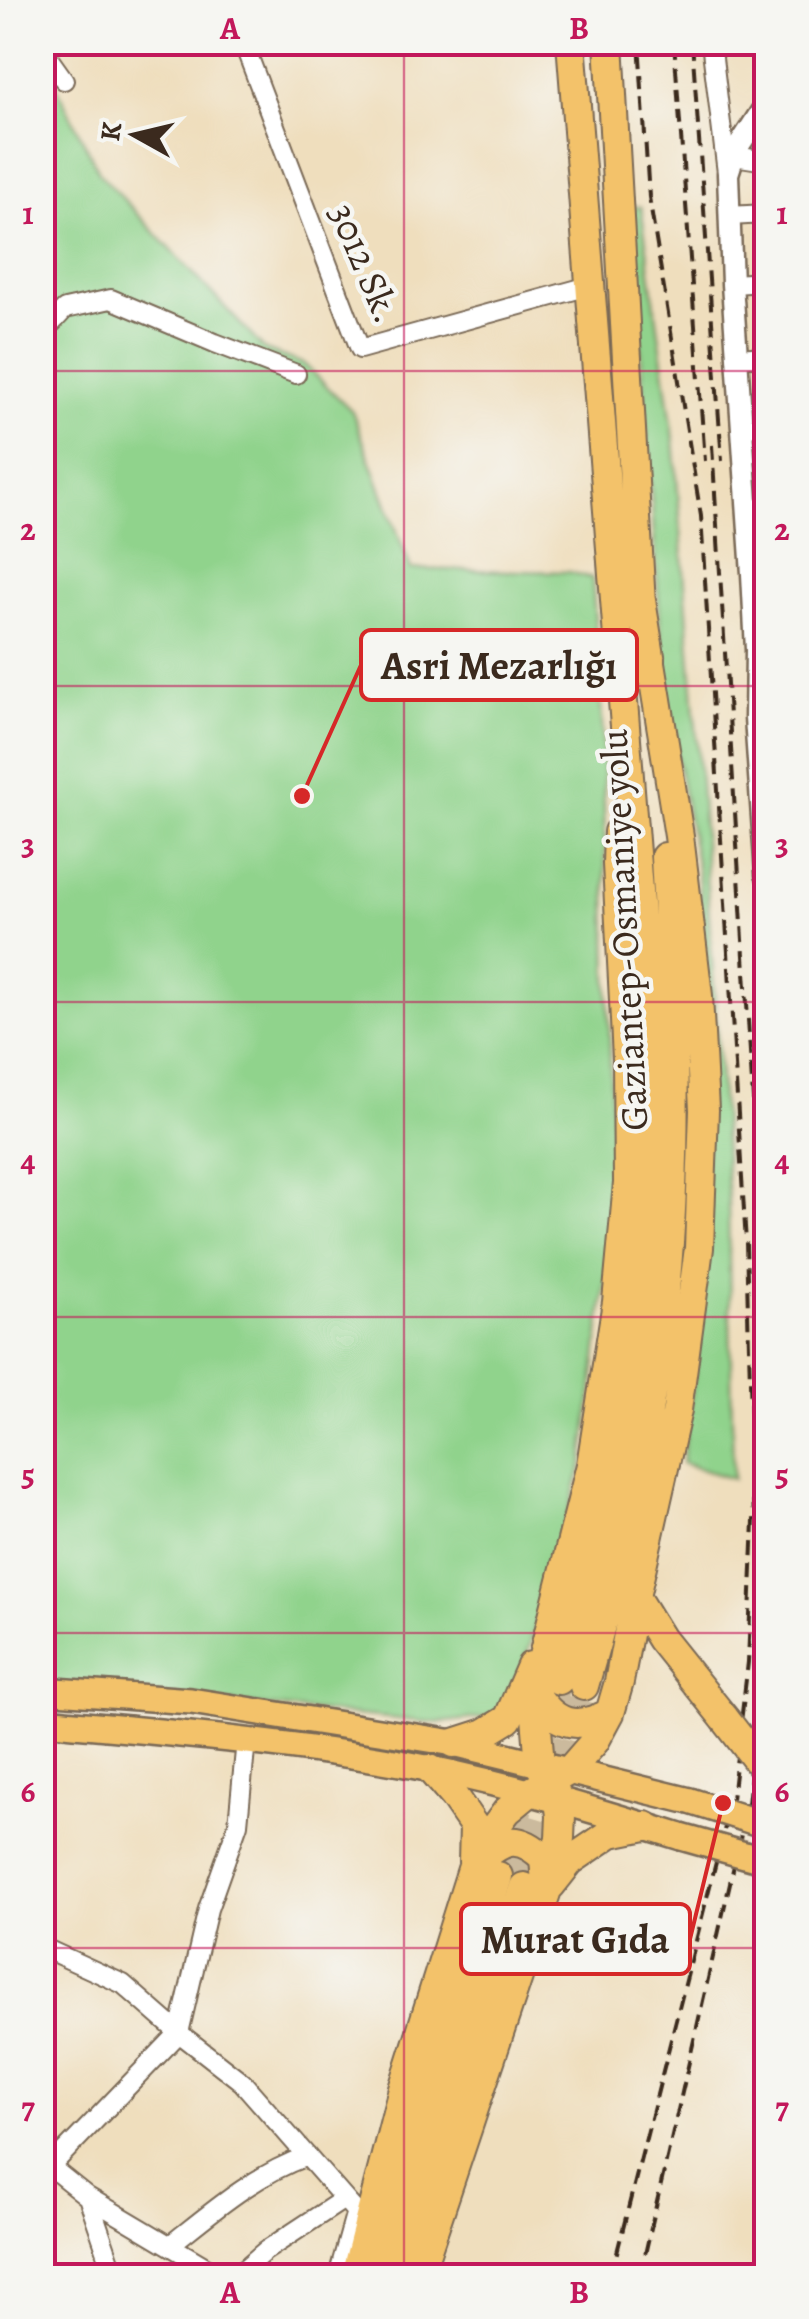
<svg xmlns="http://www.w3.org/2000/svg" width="809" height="2319" viewBox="0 0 809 2319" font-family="Alegreya,serif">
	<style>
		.green { fill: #90d38c; stroke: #667e55; stroke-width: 2.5 }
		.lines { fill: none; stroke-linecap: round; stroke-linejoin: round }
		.trunk-tunnel { stroke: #cbba9d; stroke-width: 28; stroke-dasharray: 28 14; stroke-linecap: butt }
		.minor-casing { stroke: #7a6956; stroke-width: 22 }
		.tertiary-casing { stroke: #7a6956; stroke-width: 25 }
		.primary-casing { stroke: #7a6956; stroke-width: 30 }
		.trunk-casing { stroke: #7a6956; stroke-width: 32 }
		.minor { stroke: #fff; stroke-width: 18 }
		.tertiary { stroke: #fff; stroke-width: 20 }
		.primary { stroke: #f3c26a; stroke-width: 25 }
		.trunk { stroke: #f3c26a; stroke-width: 28 }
		.rail { stroke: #3b2a1e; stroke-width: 4; stroke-dasharray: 15 8; stroke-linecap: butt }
		.primary-bridge-casing { stroke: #7a6956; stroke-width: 30; stroke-linecap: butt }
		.trunk-bridge-casing { stroke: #7a6956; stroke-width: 32; stroke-linecap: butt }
		.primary-bridge { stroke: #f3c26a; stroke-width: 25 }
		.trunk-bridge { stroke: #f3c26a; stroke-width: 28 }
		.grid { fill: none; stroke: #c2185b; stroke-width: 2.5; stroke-opacity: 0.55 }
		.labels { text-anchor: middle; stroke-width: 9; stroke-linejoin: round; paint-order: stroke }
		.street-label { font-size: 38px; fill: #3b2a1e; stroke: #f6f6f2 }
		.leader { fill: none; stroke: #d62828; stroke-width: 4 }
		.callout-dot { fill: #d62828; stroke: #f6f6f2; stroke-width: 4 }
		.callout { fill: #f6f6f2; stroke: #d62828; stroke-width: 4 }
		.callout-label { font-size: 40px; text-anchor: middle; font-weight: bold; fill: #3b2a1e }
		.neatline { fill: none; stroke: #c2185b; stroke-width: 4 }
		.grid-label { font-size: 32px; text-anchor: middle; font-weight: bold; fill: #c2185b }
	</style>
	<rect width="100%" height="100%" fill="#f6f6f2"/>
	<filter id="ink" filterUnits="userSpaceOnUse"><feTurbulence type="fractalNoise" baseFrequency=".01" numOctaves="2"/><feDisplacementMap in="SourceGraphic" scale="20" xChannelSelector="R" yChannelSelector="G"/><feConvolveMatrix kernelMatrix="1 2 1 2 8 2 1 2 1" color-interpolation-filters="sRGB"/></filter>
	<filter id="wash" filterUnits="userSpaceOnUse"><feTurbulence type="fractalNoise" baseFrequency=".0048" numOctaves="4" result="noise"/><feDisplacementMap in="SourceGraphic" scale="40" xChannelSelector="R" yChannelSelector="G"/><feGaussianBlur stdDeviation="2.25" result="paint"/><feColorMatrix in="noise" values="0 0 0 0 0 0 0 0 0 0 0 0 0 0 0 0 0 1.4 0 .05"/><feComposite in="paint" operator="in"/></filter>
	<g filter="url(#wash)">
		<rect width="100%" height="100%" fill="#efdebd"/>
		<path class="green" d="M42 43H57L55 84 100 174 265 350 304 364 352 411 411 569 570 572 592 578 602 719 611 1106 610 1247 583 1463 518 1685 500 1711 487 1717 439 1723 43 1685Z
			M631 207H641L674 439 699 767 728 1201 733 1479 682 1463 700 1331 710 1019 698 874 665 692Z"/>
	</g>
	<g filter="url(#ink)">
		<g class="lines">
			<path class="trunk-tunnel" d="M498 1876 559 1680
				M524 1887 584 1686"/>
			<defs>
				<path id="minor" d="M243 42 360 349 589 286
					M711 42 727 173
					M42 49 64 80
					M734 156 766 161
					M729 216 766 214
					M732 284 766 282
					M48 327 65 309 111 299 215 343 296 374
					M738 358 766 356
					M743 426 766 427
					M42 1947 123 1984 179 2033 242 2082 356 2212 338 2276
					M43 2161 88 2197 115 2276
					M50 2167 179 2033 208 1909 238 1824 246 1740
					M88 2197 221 2276
					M170 2245C213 2211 254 2175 307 2156
					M236 2276 265 2251 344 2199"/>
				<path id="tertiary" d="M766 104 735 152 728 174 732 284 752 574 756 650 755 718 766 875"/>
				<path id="primary" d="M42 1690 191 1701 454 1743 690 1801
					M42 1721C162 1732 282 1742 400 1763 495 1780 588 1808 681 1837"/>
				<path id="trunk" d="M609 42 641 605
					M635 1597 661 1639 725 1719
					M559 1680 587 1596 621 1447 642 1296 648 1178 647 1005 571 42
					M584 1686C621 1560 649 1430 664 1299 680 1152 673 1003 665 857
					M534 1692C555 1725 575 1731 610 1713
					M454 1743 485 1733 508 1719 531 1666
					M430 1769 454 1797 474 1826 473 1862
					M475 1864C501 1841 516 1831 544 1858L546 1884
					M551 1885 570 1861 611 1833 646 1826
					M355 2276 403 2089 473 1866 485 1841 507 1811 530 1792 569 1771 595 1741 610 1713 619 1682 635 1597 677 1410 699 1248 704 1110 698 996 679 836 639 588
					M372 2276 498 1876
					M399 2276 524 1887
					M418 2276 547 1890 560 1838 561 1816 559 1800 540 1765 534 1692 591 1465 617 1302 628 1183 627 1059 617 864 618 832"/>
			</defs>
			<use href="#minor" class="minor-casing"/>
			<use href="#tertiary" class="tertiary-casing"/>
			<use href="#primary" class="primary-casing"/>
			<use href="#trunk" class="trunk-casing"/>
			<use href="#minor" class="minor"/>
			<use href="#tertiary" class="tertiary"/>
			<use href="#primary" class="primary"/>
			<use href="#trunk" class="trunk"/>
			<path class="rail" d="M674 42 705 461
				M692 42 722 461
				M712 445 762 1243 766 1433
				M611 2276 732 1799 748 1662 754 1521 746 1243 701 516 649 197 639 42
				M640 2276 748 1804 763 1664 765 1604"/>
			<defs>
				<path id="primary-bridge" d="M690 1801 759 1823
					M681 1837 766 1861"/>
				<path id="trunk-bridge" d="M725 1719 766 1772"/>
			</defs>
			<use href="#primary-bridge" class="primary-bridge-casing"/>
			<use href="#trunk-bridge" class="trunk-bridge-casing"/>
			<use href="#primary-bridge" class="primary-bridge"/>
			<use href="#trunk-bridge" class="trunk-bridge"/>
		</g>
	</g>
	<path class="grid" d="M404 42V2276M42 371H766M42 686H766M42 1002H766M42 1317H766M42 1633H766M42 1948H766"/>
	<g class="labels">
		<g class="street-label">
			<text transform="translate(365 263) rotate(67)" y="13">3012 Sk.</text>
			<text transform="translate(624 930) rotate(-93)" y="13">Gaziantep-Osmaniye yolu</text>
		</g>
	</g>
	<path class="leader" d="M302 796L361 665M723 1803L690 1939"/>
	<g class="callout-dot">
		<circle cx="302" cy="796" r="10"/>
		<circle cx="723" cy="1803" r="10"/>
	</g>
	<g class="callout">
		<rect x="361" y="630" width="276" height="70" rx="10"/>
		<rect x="461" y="1904" width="229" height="70" rx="10"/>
	</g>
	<g class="callout-label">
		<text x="499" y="679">Asri Mezarlığı</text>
		<text x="575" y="1953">Murat Gıda</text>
	</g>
	<rect width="809" height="2319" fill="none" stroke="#f6f6f2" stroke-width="110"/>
	<g transform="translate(135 135) rotate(278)" stroke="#f6f6f2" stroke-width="8" paint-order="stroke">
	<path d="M0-8L18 38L0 25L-18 38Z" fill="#3b2a1e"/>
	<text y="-15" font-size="28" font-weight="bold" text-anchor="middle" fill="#3b2a1e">K</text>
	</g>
	<rect x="55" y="55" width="699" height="2209" class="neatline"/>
	<g class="grid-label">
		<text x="230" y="39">A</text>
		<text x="579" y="39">B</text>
		<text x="28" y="224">1</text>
		<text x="782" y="224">1</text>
		<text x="28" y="540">2</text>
		<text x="782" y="540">2</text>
		<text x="28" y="855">3</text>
		<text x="782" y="855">3</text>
		<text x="28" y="1171">4</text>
		<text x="782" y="1171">4</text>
		<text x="28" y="1486">5</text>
		<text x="782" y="1486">5</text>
		<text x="28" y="1802">6</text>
		<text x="782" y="1802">6</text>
		<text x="28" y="2118">7</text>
		<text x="782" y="2118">7</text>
		<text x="230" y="2303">A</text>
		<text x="579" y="2303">B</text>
	</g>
</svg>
